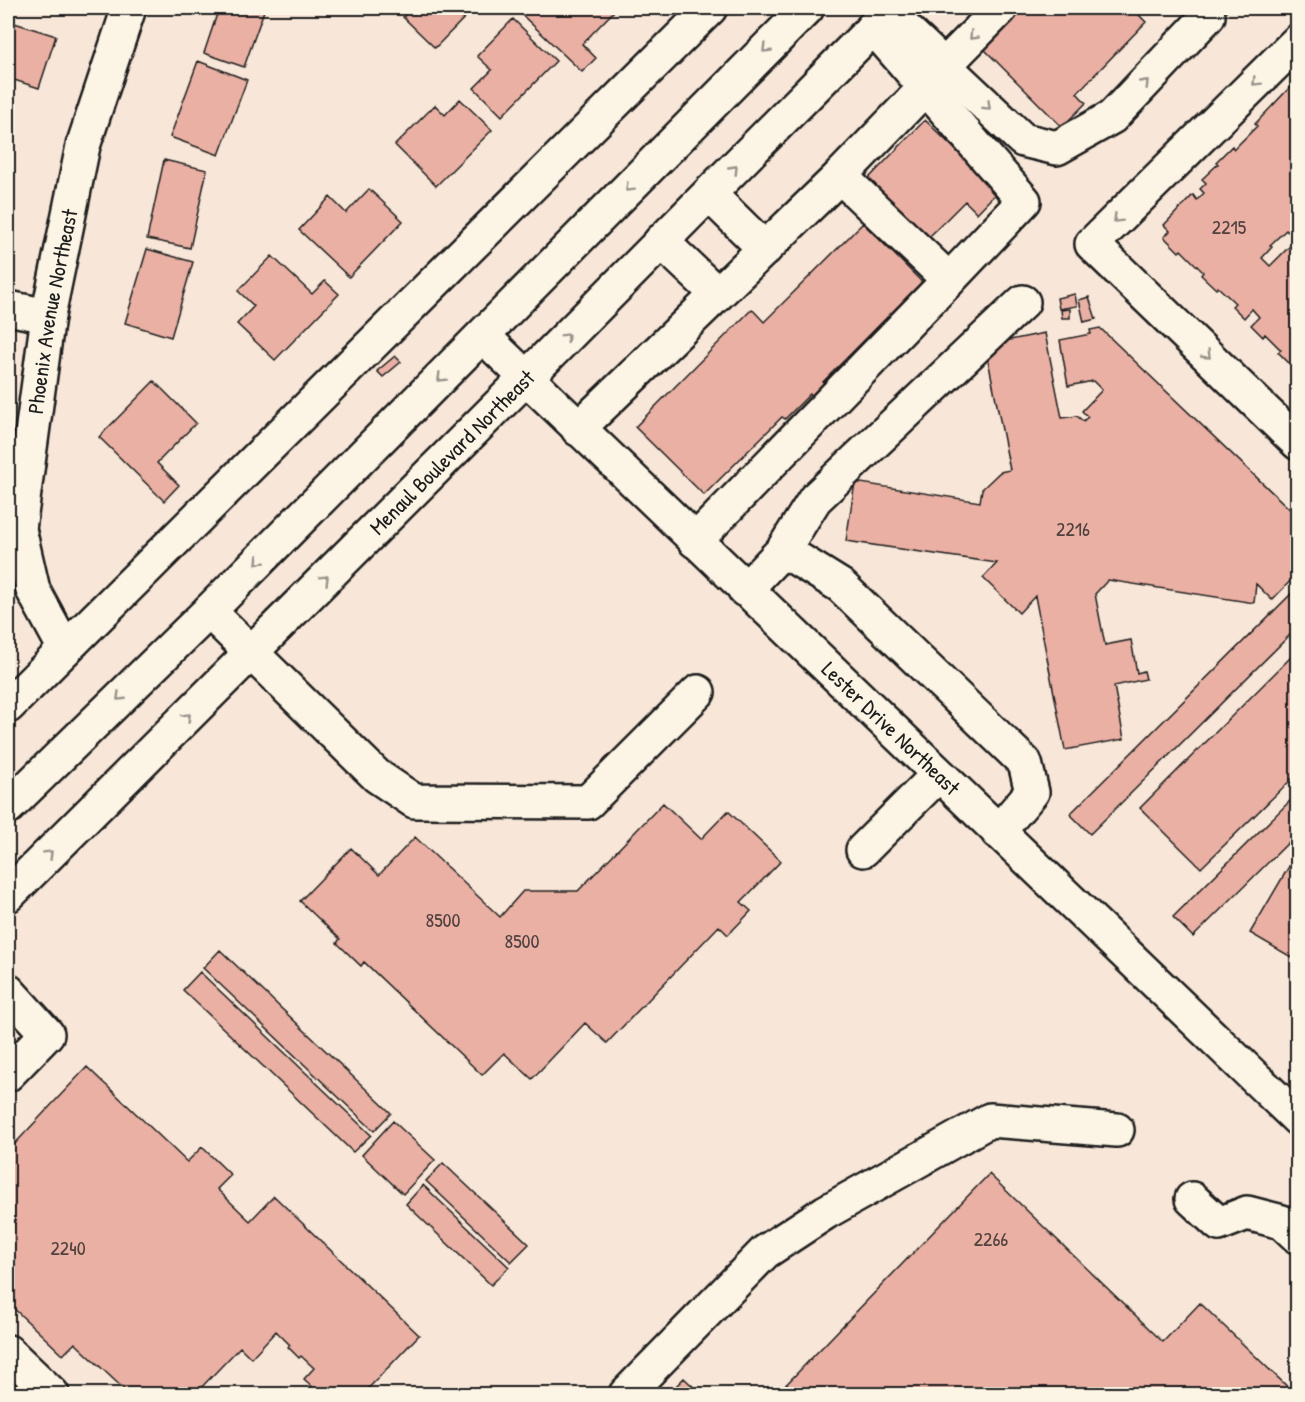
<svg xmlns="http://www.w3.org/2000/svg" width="1305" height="1402" viewBox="0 0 1305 1402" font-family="'Patrick Hand',sans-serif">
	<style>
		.building { fill: #eab0a4; stroke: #1c1c1c; stroke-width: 1.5 }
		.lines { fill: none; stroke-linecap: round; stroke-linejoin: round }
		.minor-casing { stroke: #1c1c1c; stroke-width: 38 }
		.major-casing { stroke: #1c1c1c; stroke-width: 38 }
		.minor { stroke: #fcf5e5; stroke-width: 33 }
		.major { stroke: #fcf5e5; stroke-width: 33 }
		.oneway { stroke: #97938b }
		.labels { text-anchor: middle; stroke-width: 4.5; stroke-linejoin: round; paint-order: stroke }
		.number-label { font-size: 20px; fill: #50413e }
		.street-label { font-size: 22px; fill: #1c1c1c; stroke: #fcf5e5 }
	</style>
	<rect width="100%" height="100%" fill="#f8e7d8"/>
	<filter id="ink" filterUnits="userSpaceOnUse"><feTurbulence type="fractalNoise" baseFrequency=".0167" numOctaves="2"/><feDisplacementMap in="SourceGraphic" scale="12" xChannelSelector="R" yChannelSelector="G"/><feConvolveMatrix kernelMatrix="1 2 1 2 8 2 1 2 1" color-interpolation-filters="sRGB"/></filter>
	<g filter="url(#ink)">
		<path class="building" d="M219 8H265L244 67 204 53Z
			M412 8H467L471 11 435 48 403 17Z
			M526 8H617L582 44 596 58 582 72 520 13Z
			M1015 8H1132L1146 22 1077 93 1086 103 1062 127 980 45Z
			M513 19 556 61 502 116 474 88 492 70 477 56Z
			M8 21 56 36 39 88 8 78Z
			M198 61 247 80 219 155 170 137Z
			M1294 83 1298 85V222L1288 232 1286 230 1270 245 1272 247 1262 258 1270 266 1296 240 1298 241V366L1294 368 1278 352 1281 350 1265 334 1263 337 1251 325 1259 317 1252 309 1244 318 1232 306 1235 303 1218 287 1216 289 1201 275 1203 272 1181 250 1179 252 1164 237 1170 231 1164 225 1193 195 1197 200 1204 193 1200 189 1206 183 1202 179 1218 164 1216 162 1232 146 1234 149 1257 126 1255 124Z
			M460 99 492 130 436 186 395 145 435 105 445 115Z
			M925 120 998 191 977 213 965 201 928 238 868 179Z
			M164 160 207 170 190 248 147 239Z
			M8 161 14 171 8 176Z
			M369 189 403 221 349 277 299 230 330 197 346 213Z
			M863 223 922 282 823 382 826 384 814 397 810 394 785 419 782 417 704 495 635 427 752 309 764 322Z
			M147 249 193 262 171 337 125 323Z
			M272 256 312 294 325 281 339 294 275 360 237 324 254 306 238 291Z
			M1075 294 1077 306 1059 309 1057 298Z
			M1089 297 1096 319 1084 322 1079 300Z
			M1070 309V318H1062L1061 310Z
			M1100 328 1298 517V573L1272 600 1256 584 1254 603 1108 580 1095 594 1105 645 1131 640 1137 673 1144 671 1146 679 1114 686 1124 739 1065 750 1035 596 1019 613 983 578 997 563 846 541 855 482 980 502 982 489 1000 472 1010 470 985 345 1045 333 1062 418 1077 416 1083 421 1088 417 1082 411 1102 390 1093 381 1068 386 1060 340 1091 334 1090 330Z
			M395 356 401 362 383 377 377 371Z
			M154 381 196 423 157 463 179 485 164 501 99 437Z
			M1298 587V627L1090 834 1070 814Z
			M1298 650V773L1201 868 1140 808Z
			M1298 793V833L1193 937 1173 917Z
			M663 803 701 839 728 811 781 861 741 902 751 911 728 935 719 926 607 1043 585 1023 532 1079 504 1053 482 1075 364 962 361 966 337 943 340 939 300 901 351 848 379 875 415 837 500 917 523 891H578Z
			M1298 851V961L1250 933Z
			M220 950 391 1113 374 1131 203 968Z
			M200 972 371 1135 353 1152 183 990Z
			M87 1067 187 1162 202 1147 231 1175 217 1189 250 1221 274 1196 419 1335 363 1394H320L304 1379 314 1368 301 1356 299 1358 288 1347 290 1345 276 1331 251 1358 240 1347 195 1394H129L75 1343 63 1355 8 1303V1151Z
			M393 1121 435 1160 403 1194 362 1155Z
			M443 1163 529 1244 511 1262 426 1181Z
			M989 1174 1163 1342 1200 1303 1295 1394H777Z
			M423 1185 509 1267 491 1285 406 1204Z
			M684 1378 701 1394H668Z
			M296 1389 302 1394H290Z"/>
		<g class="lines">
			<defs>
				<g id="minor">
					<path d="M883 8 1023 140 1057 148 1112 117 1208 16 1207 8"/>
					<path d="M873 27 1024 201 949 280"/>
					<path d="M1298 41 1092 244 1298 443"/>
					<path d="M945 65 1001 8"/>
					<path d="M840 176 925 88"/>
					<path d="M709 194 765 249"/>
					<path d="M661 241 717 294"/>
					<path d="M8 308 48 316"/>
					<path id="s1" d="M483 336 1298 1119"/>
					<path d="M578 429 840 176 949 280 695 541"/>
					<path d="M783 550 841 586 1025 763 1032 792 998 832"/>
					<path d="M745 590 783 550 815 499 1023 302"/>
					<path d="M209 611 377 776 414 801 588 802 698 692"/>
					<path id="s2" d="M65 649 33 590 19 529 48 316 83 146 129 8"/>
					<path d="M8 706 710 8"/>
					<path d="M863 850 938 775"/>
					<path d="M8 991 47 1034 8 1074"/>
					<path d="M1192 1199 1219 1224 1247 1213 1282 1222 1298 1237"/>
					<path d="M8 1352 52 1394"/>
					<path d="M626 1394 765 1252 826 1212 990 1120 1117 1130"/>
				</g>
				<g id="major">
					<path d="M8 807 209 611 807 8"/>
					<path id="s3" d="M8 895 525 379 893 8"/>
				</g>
			</defs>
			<use href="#minor" class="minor-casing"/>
			<use href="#major" class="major-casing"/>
			<use href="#minor" class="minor"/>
			<use href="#major" class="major"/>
		</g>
		<defs><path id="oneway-chevron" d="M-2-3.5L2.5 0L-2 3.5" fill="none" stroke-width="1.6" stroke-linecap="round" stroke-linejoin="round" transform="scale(1.5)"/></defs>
		<g class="oneway">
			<use href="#oneway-chevron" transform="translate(973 36) rotate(134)"/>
			<use href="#oneway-chevron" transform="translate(766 49) rotate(135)"/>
			<use href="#oneway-chevron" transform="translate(1256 82) rotate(135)"/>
			<use href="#oneway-chevron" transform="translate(1145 83) rotate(-46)"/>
			<use href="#oneway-chevron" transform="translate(987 106) rotate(44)"/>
			<use href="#oneway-chevron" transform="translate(734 169) rotate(-46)"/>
			<use href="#oneway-chevron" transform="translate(629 188) rotate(135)"/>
			<use href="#oneway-chevron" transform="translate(1117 219) rotate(135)"/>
			<use href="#oneway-chevron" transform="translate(566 337) rotate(-45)"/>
			<use href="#oneway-chevron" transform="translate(1207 355) rotate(44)"/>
			<use href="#oneway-chevron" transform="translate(441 378) rotate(135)"/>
			<use href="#oneway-chevron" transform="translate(259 561) rotate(135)"/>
			<use href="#oneway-chevron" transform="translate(325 579) rotate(-45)"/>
			<use href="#oneway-chevron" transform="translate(120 697) rotate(136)"/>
			<use href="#oneway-chevron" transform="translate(187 717) rotate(-45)"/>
			<use href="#oneway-chevron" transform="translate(49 854) rotate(-45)"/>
		</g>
	</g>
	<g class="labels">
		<g class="number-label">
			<text x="1229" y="234">2215</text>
			<text x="1073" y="536">2216</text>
			<text x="443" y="927">8500</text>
			<text x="522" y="948">8500</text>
			<text x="991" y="1246">2266</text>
			<text x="68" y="1255">2240</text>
		</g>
		<g class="street-label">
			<text dy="8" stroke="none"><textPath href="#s2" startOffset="350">Phoenix Avenue Northeast</textPath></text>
			<text dy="8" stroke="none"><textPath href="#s3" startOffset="627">Menaul Boulevard Northeast</textPath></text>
			<text dy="8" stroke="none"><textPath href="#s1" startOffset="566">Lester Drive Northeast</textPath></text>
		</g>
	</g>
	<rect width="1305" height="1402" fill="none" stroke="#fcf5e5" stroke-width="30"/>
	<rect x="15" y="15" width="1275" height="1372" fill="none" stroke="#1c1c1c" stroke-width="2" filter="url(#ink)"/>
</svg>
